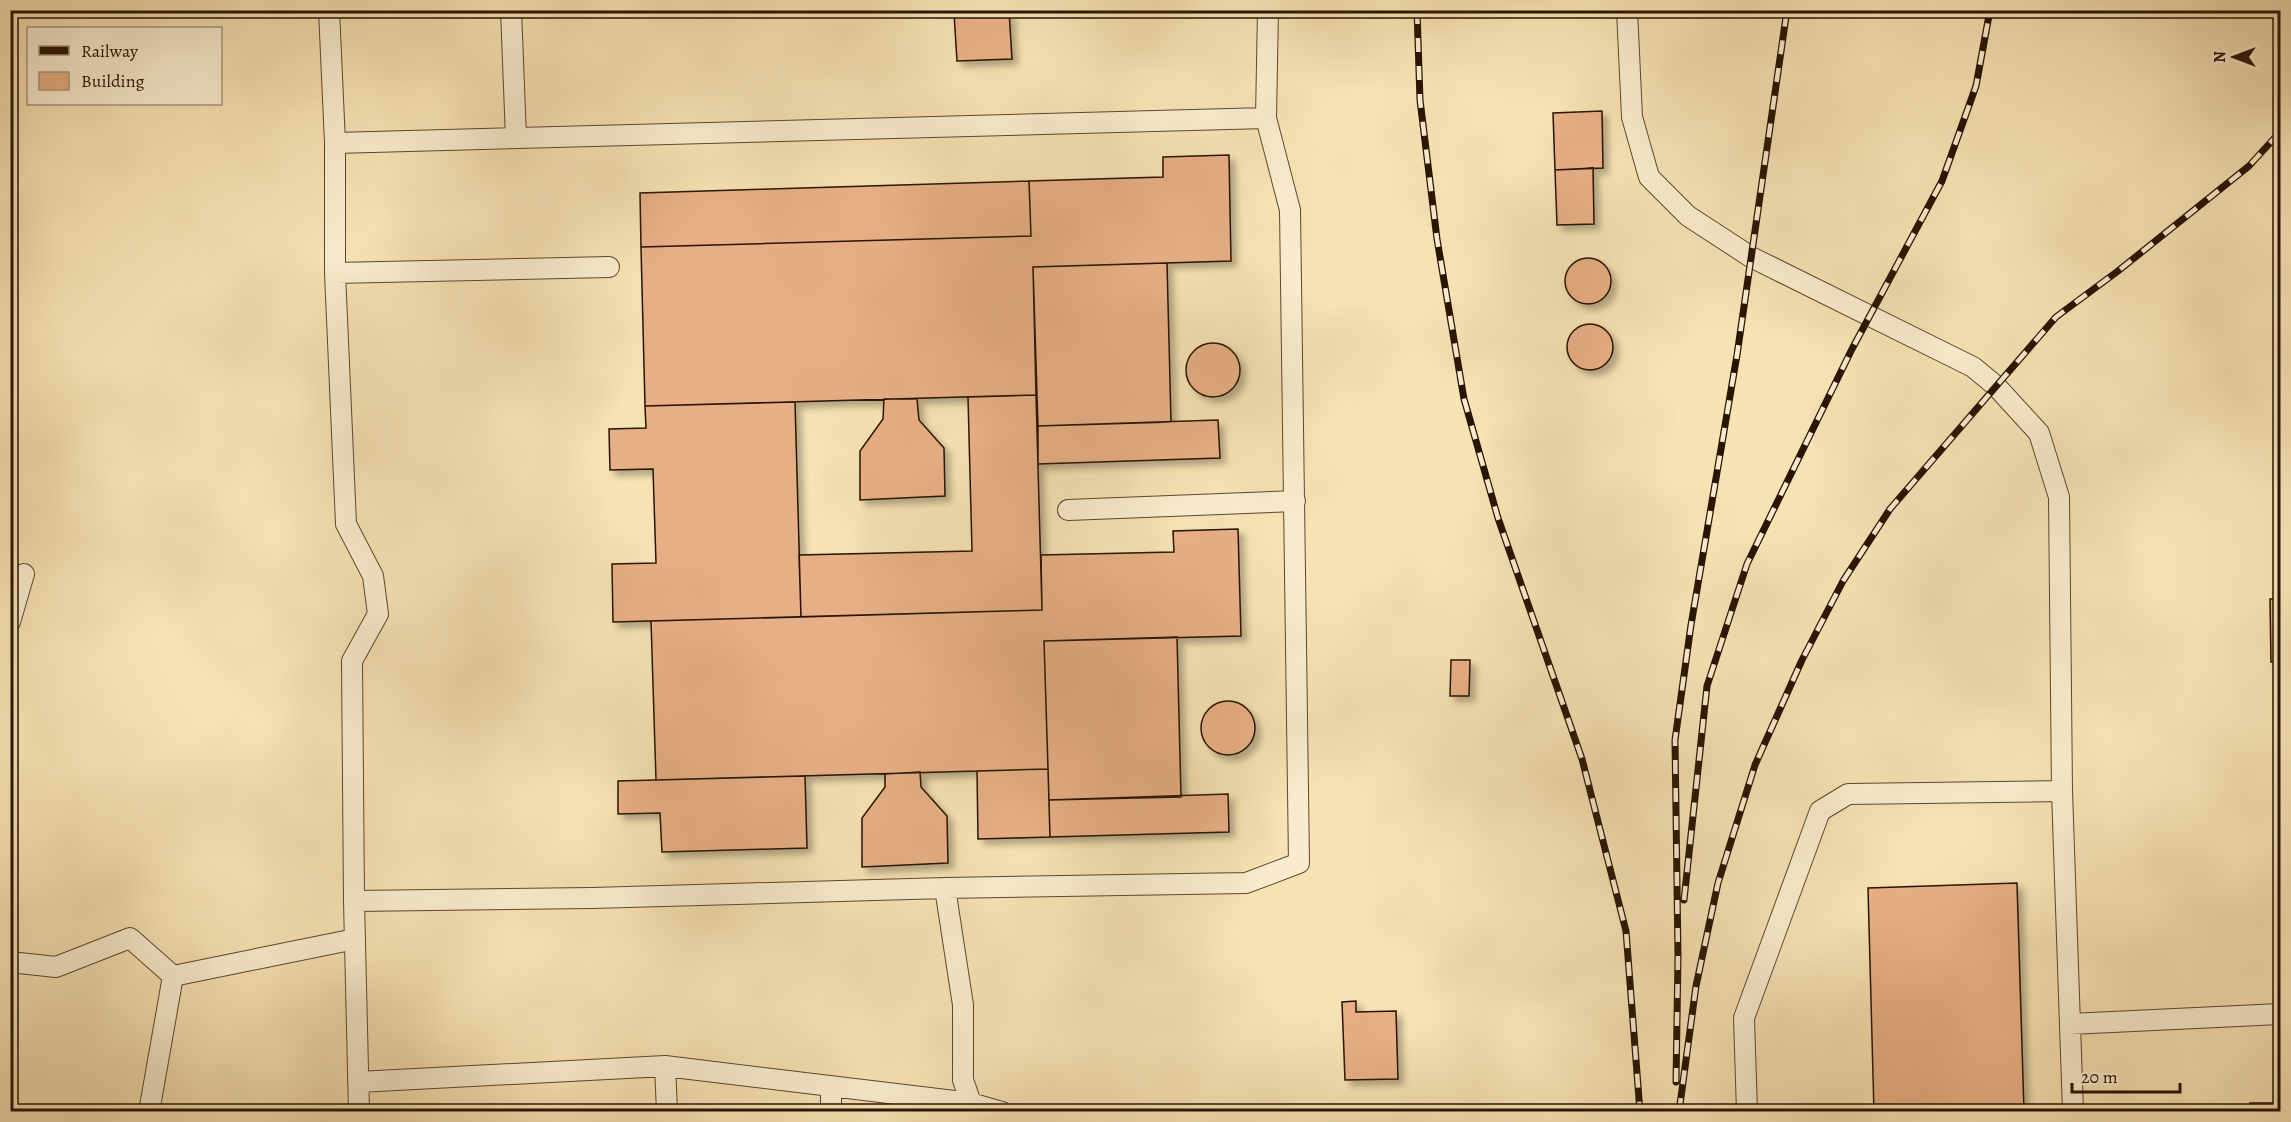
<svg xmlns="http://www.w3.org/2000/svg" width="2291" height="1122" viewBox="0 0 2291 1122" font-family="Alegreya,serif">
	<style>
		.building { fill: #e7af85; stroke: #291302; stroke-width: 1.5; filter: url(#shadow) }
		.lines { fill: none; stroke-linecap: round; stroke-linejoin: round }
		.lane-casing { stroke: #5c472e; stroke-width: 22 }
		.lane { stroke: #f9ecce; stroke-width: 20 }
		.rail-casing { stroke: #291302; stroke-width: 7 }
		.rail { stroke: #f9ecce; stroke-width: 4.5; stroke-dasharray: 14; stroke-linecap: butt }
	</style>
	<defs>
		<filter id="shadow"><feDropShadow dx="5.5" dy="5.5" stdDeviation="3" flood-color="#0004"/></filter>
	</defs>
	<rect width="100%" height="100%" fill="#f6e2b3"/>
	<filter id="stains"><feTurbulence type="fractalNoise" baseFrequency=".00333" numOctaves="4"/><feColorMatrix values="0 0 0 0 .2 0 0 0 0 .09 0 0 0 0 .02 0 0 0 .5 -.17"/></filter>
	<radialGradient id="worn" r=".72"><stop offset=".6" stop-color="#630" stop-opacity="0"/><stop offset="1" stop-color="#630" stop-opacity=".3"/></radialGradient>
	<path class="building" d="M1009 11 1012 59 957 61 954 13Z
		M1602 111 1603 168 1555 170 1553 113Z
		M1229 155 1231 261 1033 267 1036 395 645 406 641 247 1031 236 1029 181 1163 177V157Z
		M1593 168 1594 224 1557 225 1555 170Z
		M1029 181 1031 236 641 247 640 193Z
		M1565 281a23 23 0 1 1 46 0a23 23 0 1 1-46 0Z
		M1167 263 1171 422 1038 426 1033 267Z
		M1567 347a23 23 0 1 1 46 0a23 23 0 1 1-46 0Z
		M1186 370a27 27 0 1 1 54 0a27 27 0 1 1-54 0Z
		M1036 395 1042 610 801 617 799 555 972 551 968 397Z
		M884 399H917L919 420 944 448 945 496 860 500V451L883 419Z
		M795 402 801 617 613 622 612 564 656 563 653 469 610 470 609 429 646 428 645 406Z
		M1218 420 1220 458 1038 464V426Z
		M1238 529 1241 636 1044 641 1048 769 656 780 651 621 1042 610 1041 555 1174 552 1173 531Z
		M2270 599H2280V662H2271Z
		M1177 637 1181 797 1049 800 1044 641Z
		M1451 660H1470L1469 696H1450Z
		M1201 728a27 27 0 1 1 54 0a27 27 0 1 1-54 0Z
		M1048 769 1050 837 978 839 977 771Z
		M920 772 921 787 947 816 948 863 862 867V818L885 787V774Z
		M805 776 807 848 662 852 660 813 618 814V781Z
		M1228 794 1229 832 1050 837 1049 800Z
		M2017 883 2024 1112H1874L1868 888Z
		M1356 1001V1012L1396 1011 1398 1079 1345 1080 1342 1002Z
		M2250 1103H2280V1112H2250Z"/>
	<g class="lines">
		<defs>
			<path id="lane" d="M329 10 335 143V273
				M511 10 516 138
				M1627 10 1632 117 1649 177 1688 216 1751 257 1973 367 1996 386 2039 433 2059 497 2062 791 2073 1112
				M335 143 1266 118
				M1068 510 1295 501
				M10 622 24 574
				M945 888 963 1005V1080L971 1103
				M354 901 592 898 945 888 1246 883 1299 863 1290 210 1266 118 1268 10
				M10 962 56 967 130 938 173 976
				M2070 1024 2280 1014
				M665 1066 667 1112
				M358 1082 665 1066 971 1103 1002 1112
				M831 1087V1112
				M149 1112 173 976 355 939
				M359 1112 354 901 352 661 378 614 373 576 346 524 335 273 609 267
				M1747 1112 1744 1018 1820 811 1848 794 2062 791"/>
		</defs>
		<use href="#lane" class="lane-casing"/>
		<use href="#lane" class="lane"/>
		<defs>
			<path id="rail" d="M1417 10 1420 100 1437 239 1464 399 1498 518 1582 759 1626 931 1640 1112
				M1684 900 1707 686 1747 564 1852 349 1942 181 1976 86 1990 10
				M1676 1082 1678 957 1675 740 1691 625 1737 355 1787 10
				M1679 1112 1696 986 1718 883 1755 765 1802 660 1843 581 1890 509 2056 317 2118 271 2249 166 2280 132"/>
		</defs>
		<use href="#rail" class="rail-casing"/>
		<use href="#rail" class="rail"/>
	</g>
	<rect width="2291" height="1122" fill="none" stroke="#f6e2b3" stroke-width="36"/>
	<rect x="12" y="12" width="2267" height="1098" fill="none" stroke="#291302" stroke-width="3"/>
	<rect x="18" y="18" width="2255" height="1086" fill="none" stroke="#291302" stroke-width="1.5"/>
	<rect x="27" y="27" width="195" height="78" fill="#f9ecce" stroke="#a6957c" stroke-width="1.5"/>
	<rect x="39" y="46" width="30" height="9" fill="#291302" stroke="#a6957c" stroke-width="1.5"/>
	<text x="81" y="57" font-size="18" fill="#291302">Railway</text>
	<rect x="39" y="72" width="30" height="18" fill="#e7af85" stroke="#a6957c" stroke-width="1.5"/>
	<text x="81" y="87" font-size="18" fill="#291302">Building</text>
	<g transform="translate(2234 57) rotate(270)" stroke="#f9ecce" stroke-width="4.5" paint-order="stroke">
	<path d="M0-4.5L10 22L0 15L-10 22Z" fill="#291302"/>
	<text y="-9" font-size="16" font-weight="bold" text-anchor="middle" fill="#291302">N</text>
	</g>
	<path d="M2072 1083v9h108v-9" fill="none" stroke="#291302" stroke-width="3"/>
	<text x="2081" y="1083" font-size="18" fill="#291302" stroke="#f9ecce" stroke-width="4.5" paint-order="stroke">20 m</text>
	<rect width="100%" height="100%" filter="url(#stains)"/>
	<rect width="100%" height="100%" fill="url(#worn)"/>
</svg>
